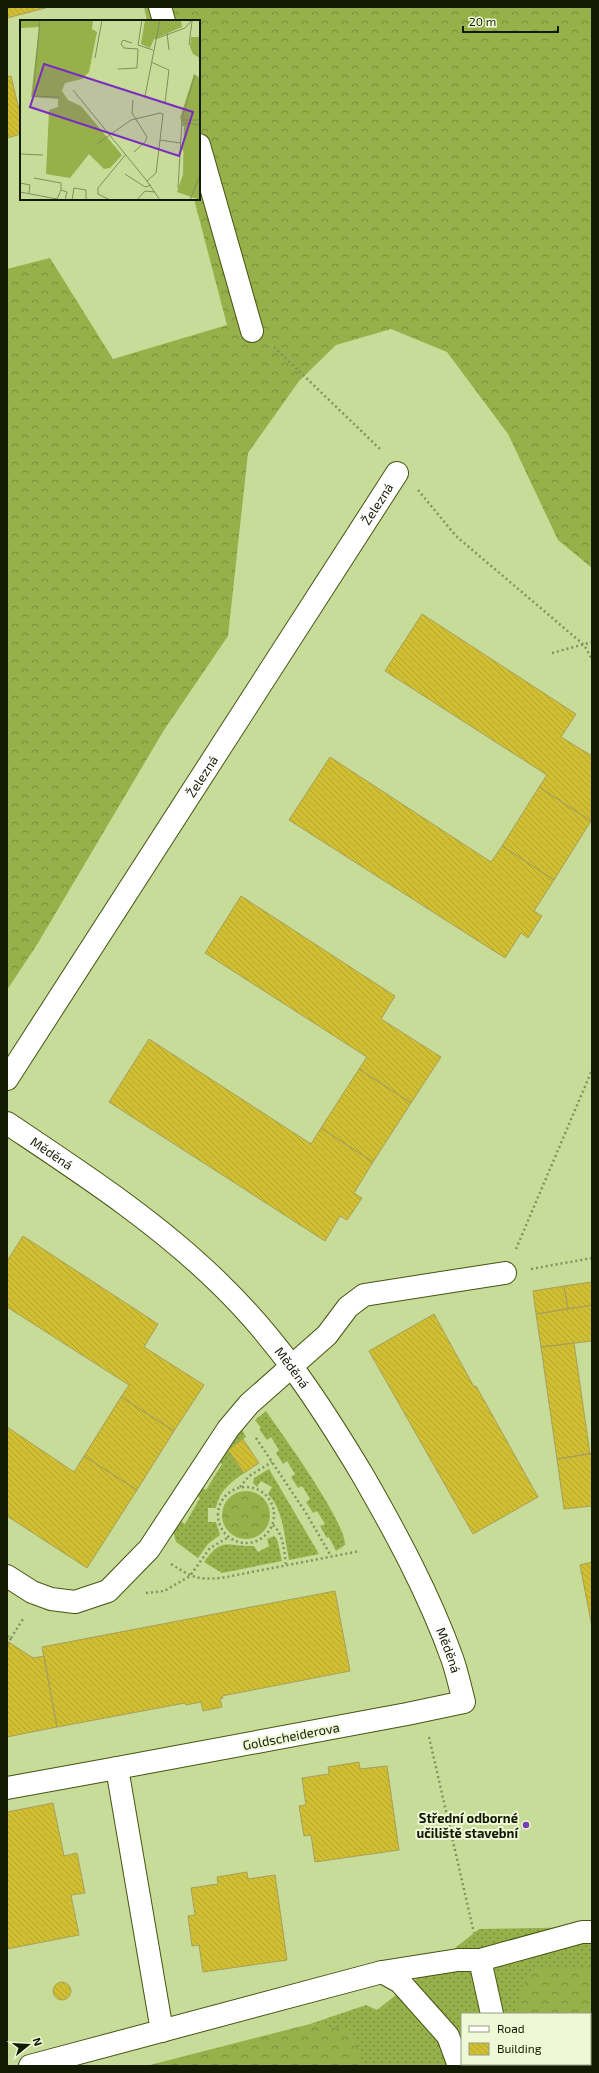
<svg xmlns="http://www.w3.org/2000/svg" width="599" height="2073" font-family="'Exo 2',sans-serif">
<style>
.grass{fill:url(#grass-dots);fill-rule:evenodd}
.forest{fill:url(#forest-crowns)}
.building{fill:url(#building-back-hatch);stroke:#a89f5b}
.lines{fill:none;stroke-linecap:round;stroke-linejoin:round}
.minor-casing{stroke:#465514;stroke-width:24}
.path{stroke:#82915f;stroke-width:2.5;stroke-dasharray:2 3;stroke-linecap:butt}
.minor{stroke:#fff;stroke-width:22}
.poi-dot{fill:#763fb5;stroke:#eef8d7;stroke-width:1.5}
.labels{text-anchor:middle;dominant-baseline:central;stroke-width:4;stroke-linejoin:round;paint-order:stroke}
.street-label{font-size:13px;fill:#131a02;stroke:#eef8d7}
.poi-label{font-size:13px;font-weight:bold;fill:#131a02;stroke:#eef8d7;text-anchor:end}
.inset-road{fill:none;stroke:#808e5d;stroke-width:1}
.view{fill:#7b2cbf;fill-opacity:0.15;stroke:#7b2cbf;stroke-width:2}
.inset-edge{fill:none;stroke:#131a02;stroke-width:2}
</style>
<defs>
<pattern id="grass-dots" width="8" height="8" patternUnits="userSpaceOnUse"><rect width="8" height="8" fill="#96b04a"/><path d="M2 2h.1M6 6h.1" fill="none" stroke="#798e3b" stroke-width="1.8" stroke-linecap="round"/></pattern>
<pattern id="forest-crowns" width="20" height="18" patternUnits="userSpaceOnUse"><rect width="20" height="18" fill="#96b04a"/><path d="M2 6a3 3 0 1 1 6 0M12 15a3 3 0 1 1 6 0" fill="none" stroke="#798e3b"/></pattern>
<pattern id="building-back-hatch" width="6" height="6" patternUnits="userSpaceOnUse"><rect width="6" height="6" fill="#d1bf33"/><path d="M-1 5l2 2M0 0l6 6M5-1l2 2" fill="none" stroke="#b3a42c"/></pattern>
</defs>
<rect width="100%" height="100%" fill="#c8dc99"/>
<path class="grass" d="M266,1411C282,1434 346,1522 345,1545L336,1551L329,1537L327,1538L320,1526L325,1524L317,1511L313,1513L306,1502L310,1499L302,1486L298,1488L291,1477L295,1474L287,1461L283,1464L276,1453L279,1450L271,1437L267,1440L259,1429L261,1428L255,1420Z
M242,1430L246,1437L228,1450L244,1473C229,1484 220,1490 216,1508H208V1522H216L220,1535L208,1544L198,1558L176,1542L173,1530L180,1521L185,1524L200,1498L196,1495L200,1486L206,1490L222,1464L218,1462L228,1442Z
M269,1469L319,1554L289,1560C284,1537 284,1511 268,1494L272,1487L261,1481L257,1487L253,1483L254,1478Z
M274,1536L277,1539L282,1561L222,1573L204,1562C223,1536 226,1547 254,1546L258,1552L269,1546L267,1539Z
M592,1927V2066H192L324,2026L310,2024L366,2005L377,2010L479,1929ZM462,2014H590V2064H462Z"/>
<path class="forest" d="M144,7H592V568L558,540L508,434L447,352L391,329L336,345L299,381L248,453L228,636L164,730L38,943L7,990V269L50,258L113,359L227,325L194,199H199V21H147Z
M222 1515a24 24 0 1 1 48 0a24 24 0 1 1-48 0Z
M592,1967V2066H542L541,2064H590V2014H519L516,2006L532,1968Z
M310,2024L351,2030L360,2052L361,2066H146Z"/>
<path class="building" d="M7,7H49L7,18Z
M11,76L21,118V134L7,138V77Z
M422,614L576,714L561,737L592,756L591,821L539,787L547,775L385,671Z
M330,757L491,862L502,846L554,880L534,911L542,916L528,938L521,933L505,958L289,820Z
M539,787L591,821L554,880L502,846Z
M241,896L395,996L381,1019L441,1057L411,1103L359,1069L367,1057L205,953Z
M149,1039L311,1144L321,1128L373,1162L354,1193L362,1198L347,1220L340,1216L325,1241L109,1102Z
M359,1069L411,1103L373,1162L321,1128Z
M23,1236L158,1324L144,1347L204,1385L174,1431L121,1397L129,1385L7,1307V1261Z
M592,1282V1305L568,1309L564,1286Z
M564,1286L568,1309L536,1314L533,1291Z
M592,1305V1341L541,1347L536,1314Z
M434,1314L474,1387L476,1386L538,1497L473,1534L369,1351Z
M574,1343L590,1454L557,1459L541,1347Z
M121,1397L174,1431L137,1490L84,1456Z
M7,1427L74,1472L84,1456L137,1490L87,1568L7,1516Z
M243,1439L259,1463L244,1473L228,1450Z
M592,1453V1506L564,1509L557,1459Z
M592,1562V1627L580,1565Z
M335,1591L350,1671L222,1696L223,1698L220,1699L222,1707L203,1711L201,1702L186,1705L185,1703L57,1727L42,1647Z
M7,1641L33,1658L44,1656L57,1727L7,1737Z
M359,1762L360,1769L387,1766L399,1850L315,1862L311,1835L304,1836L299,1806L306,1805L302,1778L329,1774L328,1767Z
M53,1803L64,1856L77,1853L85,1893L71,1895L79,1935L7,1949V1812Z
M247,1872L248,1879L275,1875L287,1960L203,1972L199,1945L192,1946L188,1916L195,1915L191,1888L218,1884L217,1877Z
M53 1991a9 9 0 1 1 18 0a9 9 0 1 1-18 0Z"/>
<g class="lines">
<defs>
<g id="minor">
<path d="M160,7L164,21"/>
<path d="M199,145L252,331"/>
<path id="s1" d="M7,1079L397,473"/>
<path id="s2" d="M7,1123C80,1172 156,1221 219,1283C278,1340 320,1404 362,1474C396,1533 429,1594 452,1658C457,1672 460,1687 464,1702L407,1714L117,1768L162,2031"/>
<path d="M7,1576L32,1592L51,1599L75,1602L108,1591L149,1549L228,1429L249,1404L327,1335L348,1307L364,1295L505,1273"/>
<path d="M7,1788L117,1768"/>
<path d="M480,1960L582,1932H592"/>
<path d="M382,1972L400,1982L448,2036L459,2066"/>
<path d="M503,2064V2066"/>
<path d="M30,2066L382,1972L458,1960H480L492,2014"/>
</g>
</defs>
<use href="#minor" class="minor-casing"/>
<path class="path" d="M274,347L381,450
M418,490L456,536L584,645L592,659
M552,653L592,642
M516,1249L592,1070
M531,1269L592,1258
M256,1438L306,1513L331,1556
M218 1515a28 28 0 1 1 56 0a28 28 0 1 1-56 0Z
M240,1487L249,1476L272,1462
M273,1525C284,1535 284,1551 286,1565
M171,1564C192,1577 196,1580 221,1578L360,1551
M146,1593L164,1591L190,1576L210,1548L229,1537
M7,1636L11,1638L7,1645
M11,1638L23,1619
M429,1737L474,1933"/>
<use href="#minor" class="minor"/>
</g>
<circle class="poi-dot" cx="526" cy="1825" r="4"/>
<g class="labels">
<g class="street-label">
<text stroke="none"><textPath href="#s1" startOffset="684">Železná</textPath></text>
<text stroke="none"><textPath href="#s1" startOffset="360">Železná</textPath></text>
<text stroke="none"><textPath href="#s2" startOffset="54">Měděná</textPath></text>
<text stroke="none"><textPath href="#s2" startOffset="378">Měděná</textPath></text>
<text stroke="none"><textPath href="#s2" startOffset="702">Měděná</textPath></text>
<text transform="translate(291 1736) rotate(-11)">Goldscheiderova</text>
</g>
<g class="poi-label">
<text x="518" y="1818">Střední odborné<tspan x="518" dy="15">učiliště stavební</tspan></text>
</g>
</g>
<g transform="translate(20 20)">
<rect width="180" height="180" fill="#c8dc99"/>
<path d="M125,0H161L162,7L134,19L130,28L121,24ZM180,10V38L173,34L170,27L171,17H179ZM174,54L180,58V180L157,172L163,154L164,107L160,98Z" fill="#96b04a"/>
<path d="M0,0H73L72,9L77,12L69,52L62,59L45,63L42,71L48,80L61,86L102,135L90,148L84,149L69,134L50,158L26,154L29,90L38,87V79L11,77L19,7L0,8ZM180,61V97H167L164,95L168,83L175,65ZM165,109L180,116V128L171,130L168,134H165L162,129Z" fill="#96b04a"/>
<path class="inset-road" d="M20,0L13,76L39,77M122,0L118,25L133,30M147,13L149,30M135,19L165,8L171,1M112,23L103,20L101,24L104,28L118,29M169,25L172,1M75,38L82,0M131,42L149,50L145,83M98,49L117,48L118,29M53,70L127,161L140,180M125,76L140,0M113,80L112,93L127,117L125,122L114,132M162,98L175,55M161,106L167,103L180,105M77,124L111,100L140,93L143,94L140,120L160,123M0,134L23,135M105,154L125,167L131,165M14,158L41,163V170L47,172L45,180M127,161L136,153L140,120M0,163L10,165L9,173M158,168L162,100H180M0,172L37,179L41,170M52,180L54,168L66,170V180M90,180L78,174V168L106,134M117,180L125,171L135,172M143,180H162M170,180L180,155"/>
<path class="view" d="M24,44L173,92L159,136L10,87Z"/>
<rect width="180" height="180" class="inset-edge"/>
</g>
<rect width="599" height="2073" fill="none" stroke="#131a02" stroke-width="16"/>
<rect x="461" y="2013" width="130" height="52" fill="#eef8d7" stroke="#969f82"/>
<rect x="469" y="2026" width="20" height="6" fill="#ffffff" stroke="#969f82"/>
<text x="497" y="2033" font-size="12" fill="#131a02">Road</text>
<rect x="469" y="2043" width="20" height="12" fill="url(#building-back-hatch)" stroke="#969f82"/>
<text x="497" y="2053" font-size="12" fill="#131a02">Building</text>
<g transform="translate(28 2045) rotate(72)" stroke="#eef8d7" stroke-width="3" paint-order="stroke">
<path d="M0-3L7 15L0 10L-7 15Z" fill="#131a02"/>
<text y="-6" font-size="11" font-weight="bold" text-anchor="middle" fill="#131a02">N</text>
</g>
<path d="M463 26v6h95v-6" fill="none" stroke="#131a02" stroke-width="2"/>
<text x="469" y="26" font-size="12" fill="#131a02" stroke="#eef8d7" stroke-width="3" paint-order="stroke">20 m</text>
</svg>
